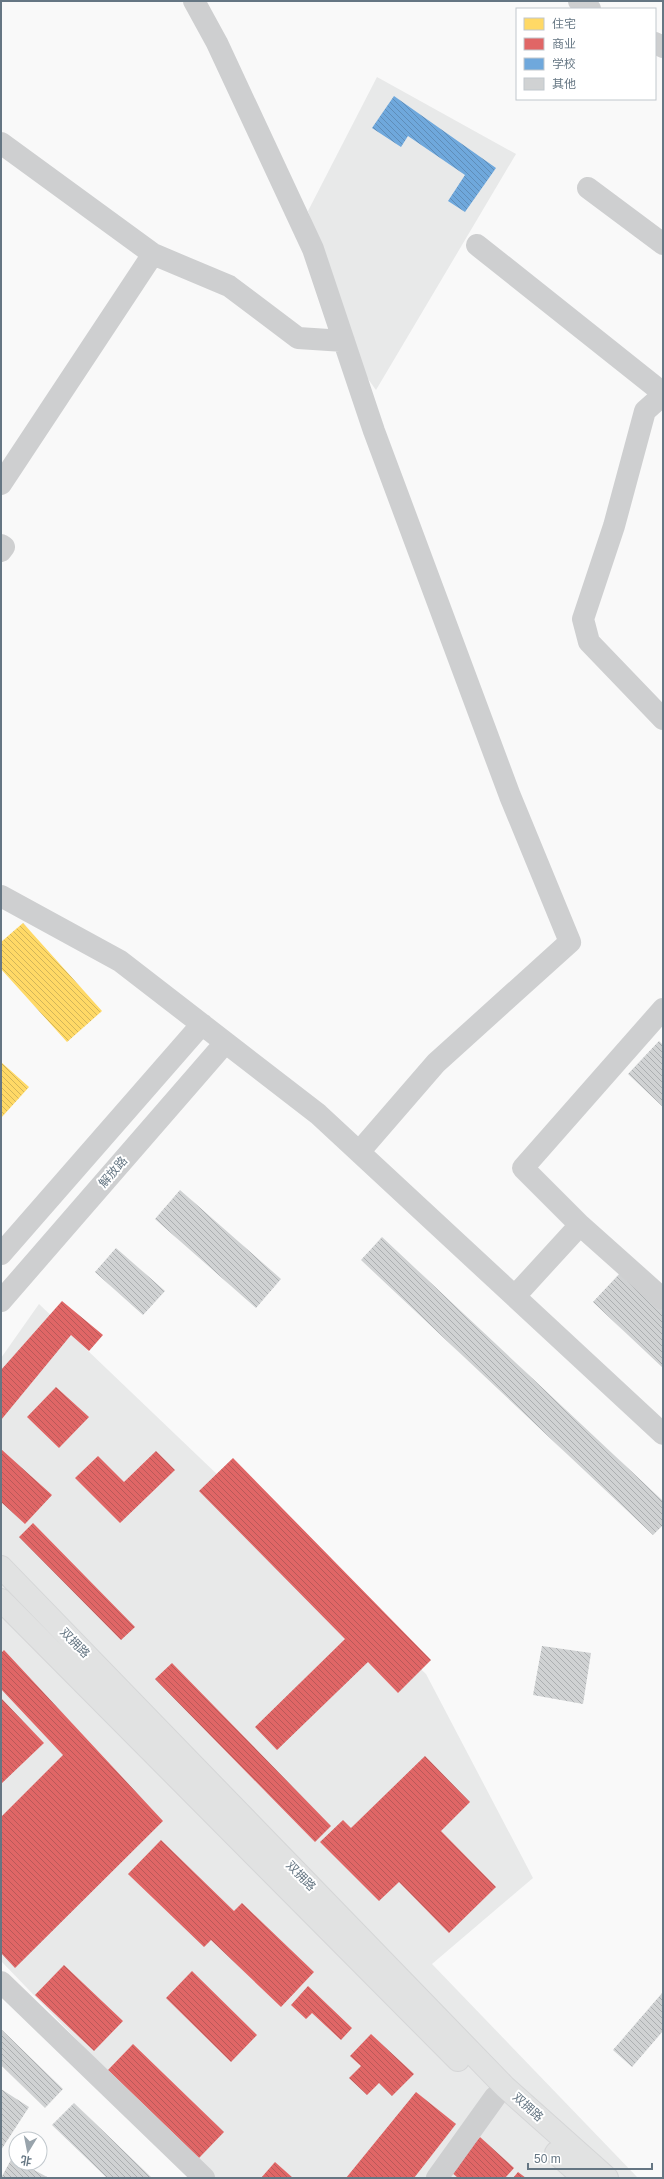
<svg xmlns="http://www.w3.org/2000/svg" width="664" height="2179" font-family="Helvetica,'Noto Sans SC',sans-serif">
<style>
.built{fill:#e8e9e9}
.homes{fill:url(#homes-back-hatch)}
.shops{fill:url(#shops-back-hatch)}
.schools{fill:url(#schools-back-hatch)}
.building{fill:url(#building-back-hatch)}
.lines{fill:none;stroke-linecap:round;stroke-linejoin:round}
.major-casing{stroke:#d5d6d7;stroke-width:24}
.minor{stroke:#cecfd0;stroke-width:22}
.major{stroke:#e1e2e2;stroke-width:22}
.labels{text-anchor:middle;dominant-baseline:central;stroke-width:4;stroke-linejoin:round;paint-order:stroke}
.street-label{font-size:12px;fill:#657683;stroke:#fff}
</style>
<defs>
<pattern id="homes-back-hatch" width="6" height="6" patternUnits="userSpaceOnUse"><rect width="6" height="6" fill="#ffd966"/><path d="M-1 5l2 2M0 0l6 6M5-1l2 2" fill="none" stroke="#d2b559"/></pattern>
<pattern id="shops-back-hatch" width="6" height="6" patternUnits="userSpaceOnUse"><rect width="6" height="6" fill="#e06666"/><path d="M-1 5l2 2M0 0l6 6M5-1l2 2" fill="none" stroke="#b95959"/></pattern>
<pattern id="schools-back-hatch" width="6" height="6" patternUnits="userSpaceOnUse"><rect width="6" height="6" fill="#6fa8dc"/><path d="M-1 5l2 2M0 0l6 6M5-1l2 2" fill="none" stroke="#5f8db8"/></pattern>
<pattern id="building-back-hatch" width="6" height="6" patternUnits="userSpaceOnUse"><rect width="6" height="6" fill="#d0d2d3"/><path d="M-1 5l2 2M0 0l6 6M5-1l2 2" fill="none" stroke="#acafb1"/></pattern>
</defs>
<rect width="100%" height="100%" fill="#f9f9f9"/>
<path class="built" d="M377,77L516,154L376,390L358,365L308,211Z
M39,1304L426,1674L533,1878L432,1964L638,2178H210L1,1961V1358Z"/>
<path class="homes" d="M23,923L102,1011L67,1042L1,969V942Z
M1,1062L29,1087L1,1118Z"/>
<path class="shops" d="M62,1301L103,1335L89,1351L71,1335L1,1420V1370Z
M56,1387L89,1417L59,1448L27,1417Z
M1,1449L52,1495L25,1524L1,1502Z
M156,1451L175,1470L120,1523L75,1478L98,1456L124,1482Z
M233,1458L431,1660L398,1693L368,1662L277,1750L255,1727L345,1639L199,1491Z
M33,1523L135,1627L121,1640L19,1537Z
M4,1650L163,1821L15,1968L1,1953V1817L63,1755L1,1689V1653Z
M172,1663L331,1826L315,1842L155,1679Z
M1,1698L44,1743L1,1784Z
M425,1756L470,1802L441,1831L496,1887L449,1933L399,1882L379,1901L320,1842L343,1820L351,1828Z
M161,1840L234,1911L242,1903L314,1972L281,2007L211,1940L204,1947L128,1874Z
M64,1965L123,2021L94,2051L35,1995Z
M192,1971L257,2035L231,2062L166,1998Z
M308,1986L352,2028L341,2040L312,2013L306,2019L291,2005Z
M371,2034L414,2074L392,2096L379,2083L367,2095L349,2078L361,2066L350,2056Z
M133,2044L224,2132L199,2158L108,2070Z
M416,2092L456,2124L414,2178H346Z
M480,2137L514,2168L505,2178H458L450,2171Z
M275,2162L293,2178H261Z
M518,2172L526,2178H513Z"/>
<path class="schools" d="M394,96L496,168L465,212L448,201L465,175L408,136L401,147L372,128Z"/>
<path class="building" d="M659,1041L663,1045V1107L628,1074Z
M180,1190L281,1279L256,1308L155,1219Z
M382,1237L663,1501V1525L653,1535L361,1260Z
M116,1248L165,1291L143,1315L95,1272Z
M621,1272L663,1311V1368L593,1302Z
M542,1646L591,1653L583,1704L533,1695Z
M663,1992V2031L632,2067L613,2050Z
M1,2029L63,2089L45,2108L1,2065Z
M1,2089L29,2107L1,2150Z
M74,2103L152,2178H107L52,2125Z
M12,2158L16,2160V2163H21L49,2178H1Z"/>
<g class="lines">
<defs>
<path id="major" d="M1,1567L505,2087L607,2178
M1,1600L458,2060
M556,2153L584,2178"/>
</defs>
<use href="#major" class="major-casing"/>
<path class="minor" d="M194,1L217,43L313,249L374,431L510,796L570,942L436,1063L359,1152
M579,1L590,9
M655,43L663,47
M1,143L153,254L229,286L298,338L344,341
M588,188L663,244
M477,245L663,393
M663,395L645,411L614,526L583,619L589,642L663,719
M1,484L153,254
M1,545L4,547L1,551
M1,896L120,961L318,1114L663,1434
M580,1225L663,1299
M1,1254L202,1024
M515,1296L580,1225L523,1168L663,1009
M1,1301L225,1043
M1,1982L204,2178
M437,2178L495,2097"/>
<use href="#major" class="major"/>
</g>
<g class="labels">
<g class="street-label">
<text transform="translate(113 1172) rotate(-49)">解放路</text>
<text transform="translate(75 1643) rotate(46)">双拥路</text>
<text transform="translate(301 1876) rotate(46)">双拥路</text>
<text transform="translate(528 2107) rotate(42)">双拥路</text>
</g>
</g>
<rect width="664" height="2179" fill="none" stroke="#657683" stroke-width="4"/>
<rect x="516" y="8" width="140" height="92" fill="#ffffff" stroke="#c1c8cd"/>
<rect x="524" y="18" width="20" height="12" fill="#ffd966" stroke="#c1c8cd"/>
<text x="552" y="28" font-size="12" fill="#657683">住宅</text>
<rect x="524" y="38" width="20" height="12" fill="#e06666" stroke="#c1c8cd"/>
<text x="552" y="48" font-size="12" fill="#657683">商业</text>
<rect x="524" y="58" width="20" height="12" fill="#6fa8dc" stroke="#c1c8cd"/>
<text x="552" y="68" font-size="12" fill="#657683">学校</text>
<rect x="524" y="78" width="20" height="12" fill="#d0d2d3" stroke="#c1c8cd"/>
<text x="552" y="88" font-size="12" fill="#657683">其他</text>
<g transform="translate(28 2151) rotate(190)"><circle r="19" fill="#ffffff" stroke="#c1c8cd"/>
<path d="M0-3L7 15L0 10L-7 15Z" fill="#99a4ac"/>
<text y="-6" font-size="11" font-weight="bold" text-anchor="middle" fill="#657683">北</text>
</g>
<path d="M528 2163v6h124v-6" fill="none" stroke="#657683" stroke-width="2"/>
<text x="534" y="2163" font-size="12" fill="#657683" stroke="#ffffff" stroke-width="3" paint-order="stroke">50 m</text>
</svg>
